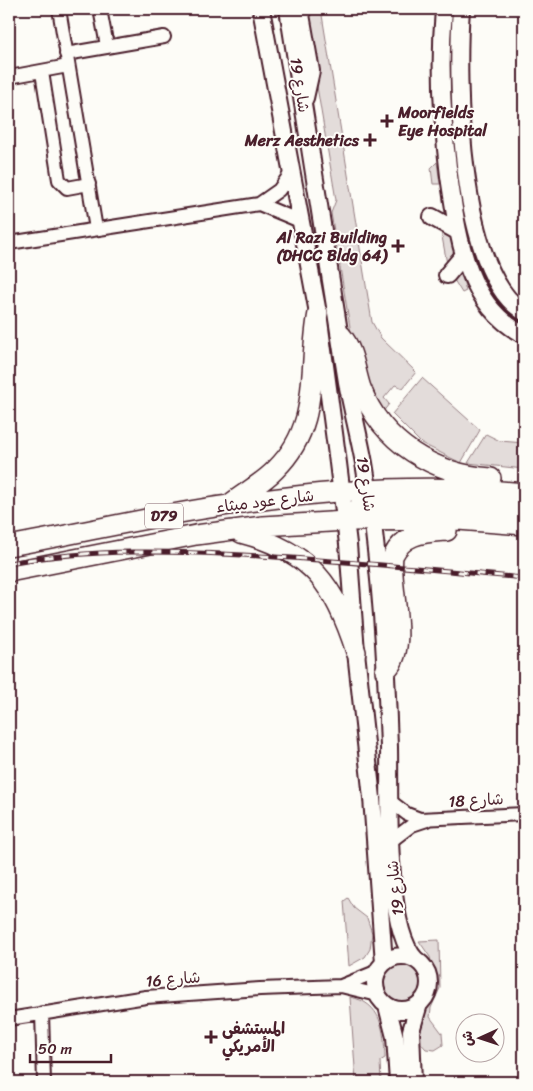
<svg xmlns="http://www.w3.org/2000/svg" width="533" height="1091" font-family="Sriracha,'Playpen Sans Arabic',sans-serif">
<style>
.green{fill:#e3dcda;stroke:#967e82}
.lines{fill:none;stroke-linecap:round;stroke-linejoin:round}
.street-casing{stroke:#4a1f2b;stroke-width:16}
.secondary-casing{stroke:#4a1f2b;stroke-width:20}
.primary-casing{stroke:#4a1f2b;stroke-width:22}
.street{stroke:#fdfcf7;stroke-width:12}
.secondary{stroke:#fdfcf7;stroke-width:16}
.primary{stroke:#fdfcf7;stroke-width:19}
.rail-casing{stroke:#4a1f2b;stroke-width:5}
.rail{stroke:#fdfcf7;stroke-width:3;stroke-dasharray:9;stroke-linecap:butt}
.poi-dot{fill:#4a1f2b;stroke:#fdfcf7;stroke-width:2}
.labels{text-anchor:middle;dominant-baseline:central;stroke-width:4;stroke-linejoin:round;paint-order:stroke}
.shield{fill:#fdfcf7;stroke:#806168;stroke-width:1}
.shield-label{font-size:15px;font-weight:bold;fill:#4a1f2b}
.street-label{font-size:16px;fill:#4a1f2b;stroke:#fdfcf7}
.poi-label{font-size:16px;font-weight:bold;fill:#4a1f2b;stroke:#fdfcf7;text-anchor:start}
</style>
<rect width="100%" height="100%" fill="#fdfcf7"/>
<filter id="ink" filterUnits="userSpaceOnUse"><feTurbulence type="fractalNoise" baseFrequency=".02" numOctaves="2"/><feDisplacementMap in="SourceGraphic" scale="10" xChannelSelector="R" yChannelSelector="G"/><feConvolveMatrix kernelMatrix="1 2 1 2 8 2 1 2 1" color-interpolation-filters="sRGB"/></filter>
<g filter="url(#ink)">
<path class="green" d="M304,9H321L372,322L381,338L416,372L403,388L395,385L384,398L389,404L382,413L354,351L331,213L336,200Z
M437,162L440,184H433L431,168Z
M459,172L471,235L465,236L457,173Z
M441,231L452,239L454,251L447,264Z
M472,241L481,274L501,303L498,307L488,297L466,242Z
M459,265L466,291L462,293L451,275Z
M504,305L524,319V325L500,309Z
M422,378L480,430L461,463L421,443L392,414Z
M486,434L500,441L524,443V469L468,463Z
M348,898L354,908L367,918L372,933L370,949L365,957L349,966L344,901Z
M439,940L440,988L431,1008L430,1017L442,1033L443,1045L435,1050L426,1049L417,1039L426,1002L436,983L430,957L419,941Z
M381 983a20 20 0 1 1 40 0a20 20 0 1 1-40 0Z
M350,997C382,1003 384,1030 385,1058L380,1061L381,1082H356Z"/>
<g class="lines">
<defs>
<path id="street" d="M59,9L96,229
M100,9L107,46
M66,54L164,37
M42,72L59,180L67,188L89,184
M9,77L68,66
M259,204L300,221
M9,243L259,204L279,190L291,173
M390,801L407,814L420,819L524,814
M391,841L412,825L427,820
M341,986L378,995
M42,1013L44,1082
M9,1019L146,997L260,989L341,986L378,971"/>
<path id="secondary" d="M261,9L318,313L338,463L348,544L356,652L372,798L384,963
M288,9C308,133 327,258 347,382C352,409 359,436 364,463C380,556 386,653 389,747C390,795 384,928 416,960
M300,9L311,71L305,98
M444,9C439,65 442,120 449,176C458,235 465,305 524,335
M461,9C456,79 458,273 524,312
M432,217L457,231
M447,275L463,256
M375 983a27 27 0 1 1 54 0a27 27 0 1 1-54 0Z
M387,1006L395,1037L398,1082
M413,1082L411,1031L419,1004"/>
<path id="primary" d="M341,335C354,350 355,370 361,388C382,443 434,474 491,478
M230,504C245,492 263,483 276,469C322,424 307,370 318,313
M346,521L358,508L390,504L463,503L524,507
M241,533C311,551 335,585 356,652
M9,546C82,533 155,515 229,505C325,490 427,483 524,493
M9,572L196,535L263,526L346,521L458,520L524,525
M385,671C411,651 389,587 393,556C404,533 424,533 447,531"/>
</defs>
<use href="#street" class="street-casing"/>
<use href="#secondary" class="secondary-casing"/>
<use href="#primary" class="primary-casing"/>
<use href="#street" class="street"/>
<use href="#secondary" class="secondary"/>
<use href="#primary" class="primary"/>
<defs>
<path id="rail" d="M9,563C92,548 176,551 259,556C348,561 436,570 524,578"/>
</defs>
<use href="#rail" class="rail-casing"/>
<use href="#rail" class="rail"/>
</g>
</g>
<g class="poi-dot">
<path d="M384.5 113.5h5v5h5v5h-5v5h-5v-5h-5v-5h5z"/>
<path d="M367.5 132.5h5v5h5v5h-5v5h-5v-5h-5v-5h5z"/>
<path d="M395.5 238.5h5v5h5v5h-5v5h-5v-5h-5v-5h5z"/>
<path d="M208.5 1029.5h5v5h5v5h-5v5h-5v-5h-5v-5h5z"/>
</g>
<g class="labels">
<rect class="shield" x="145" y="503.5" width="38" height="25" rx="4"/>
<g class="shield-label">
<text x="164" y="516">D79</text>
</g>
<g class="street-label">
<text transform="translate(300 85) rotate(81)">شارع 19</text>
<text transform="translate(366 484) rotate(82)">شارع 19</text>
<text transform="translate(265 501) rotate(-7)">شارع عود ميثاء</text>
<text transform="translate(476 800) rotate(-3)">شارع 18</text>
<text transform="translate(395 888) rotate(-96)">شارع 19</text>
<text transform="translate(173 979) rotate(-5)">شارع 16</text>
</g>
<g class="poi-label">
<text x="398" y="112">Moorfields<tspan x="398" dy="18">Eye Hospital</tspan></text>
<text x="359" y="140" text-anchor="end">Merz Aesthetics</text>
<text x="387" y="237" text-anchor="end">Al Razi Building<tspan x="387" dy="18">(DHCC Bldg 64)</tspan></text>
<text x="222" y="1028">المستشفى<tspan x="222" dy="18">الأمريكي</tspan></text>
</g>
</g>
<rect width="533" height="1091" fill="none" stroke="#fdfcf7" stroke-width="30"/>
<rect x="15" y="15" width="503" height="1061" fill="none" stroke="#4a1f2b" stroke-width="2" filter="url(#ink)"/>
<g transform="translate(480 1038) rotate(267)"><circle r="24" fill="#fdfcf7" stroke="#b5a4a5"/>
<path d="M0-4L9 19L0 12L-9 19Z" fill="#4a1f2b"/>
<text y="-8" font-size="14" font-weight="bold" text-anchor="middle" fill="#4a1f2b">ش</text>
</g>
<path d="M30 1054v8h81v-8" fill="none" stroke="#4a1f2b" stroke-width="2.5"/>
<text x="38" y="1054" font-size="15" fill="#4a1f2b" stroke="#fdfcf7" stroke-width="4" paint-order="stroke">50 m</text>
</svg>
